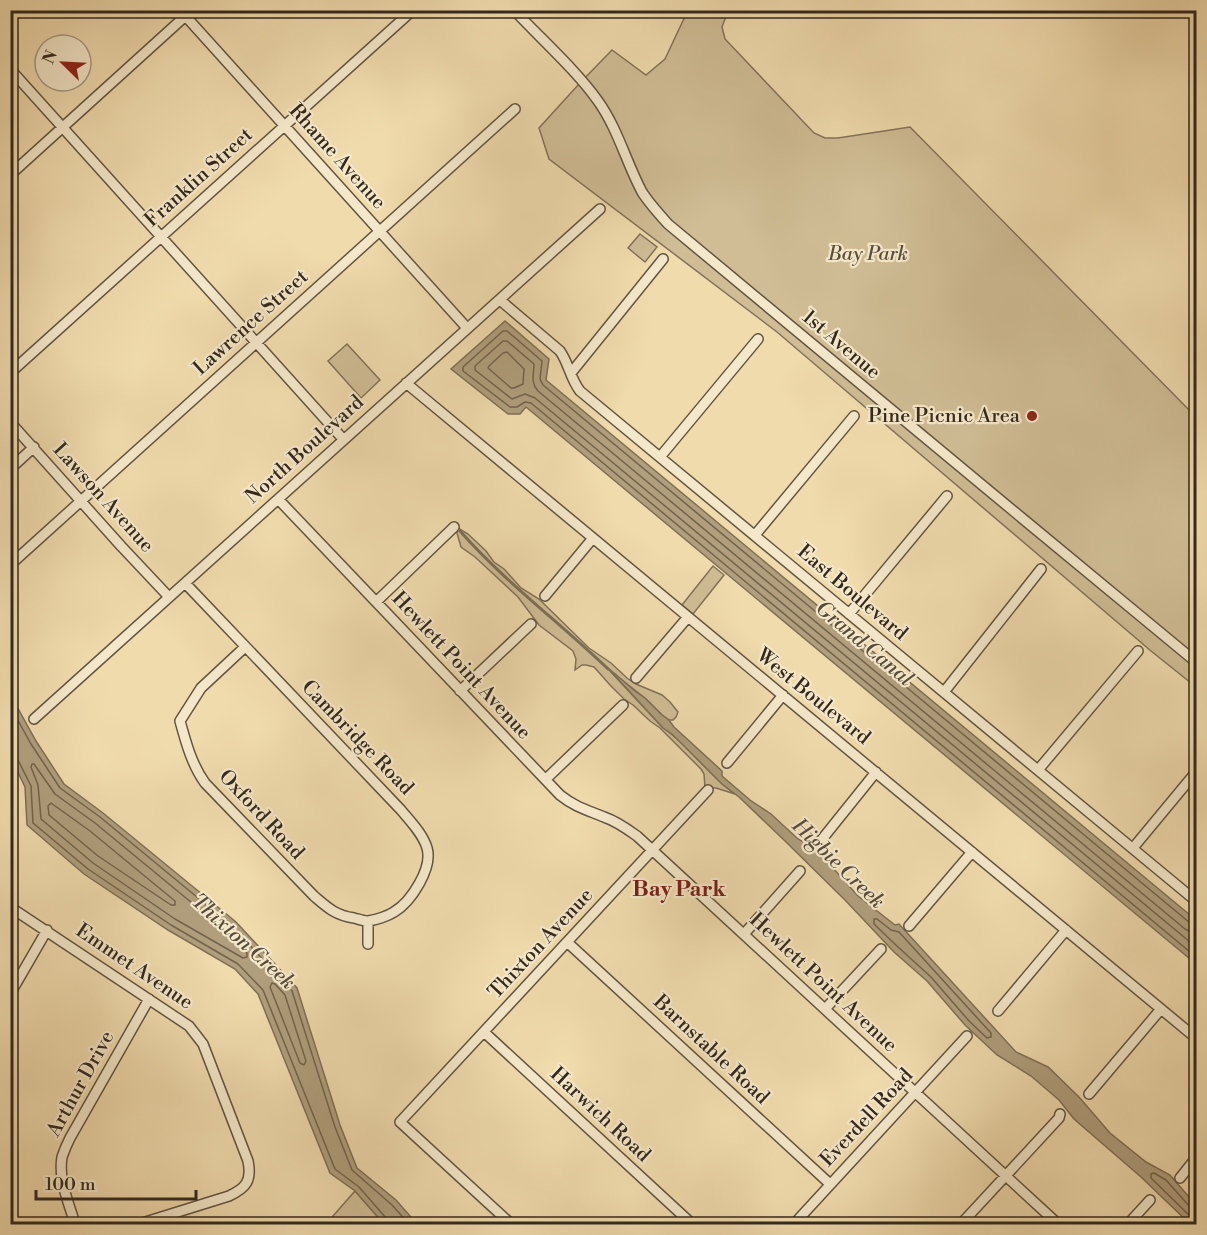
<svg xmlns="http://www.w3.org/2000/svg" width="1207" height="1235" font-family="'Libre Bodoni',serif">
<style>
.green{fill:#d0bd95;stroke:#827259;stroke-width:1.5}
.water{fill:#b09e7c;stroke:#7e6f56;stroke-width:1.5}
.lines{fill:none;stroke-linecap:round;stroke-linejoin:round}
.shore{stroke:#72634c;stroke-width:1.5}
.stream{stroke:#7e6f56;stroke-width:3}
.street-casing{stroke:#625541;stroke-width:12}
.street{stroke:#f5e8ca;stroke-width:9}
.poi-dot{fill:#8f2418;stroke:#f5e8ca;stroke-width:2}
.labels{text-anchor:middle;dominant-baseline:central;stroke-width:4.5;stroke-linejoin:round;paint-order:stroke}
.street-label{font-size:20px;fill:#33281d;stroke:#f5e8ca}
.park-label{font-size:20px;font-style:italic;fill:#5a4d3b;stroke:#f5e8ca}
.poi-label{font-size:20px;fill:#33281d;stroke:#f5e8ca;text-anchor:end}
.water-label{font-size:21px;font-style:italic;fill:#584b3a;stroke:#f5e8ca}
.quarter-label{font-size:22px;font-weight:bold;fill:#7a1f14;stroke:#f5e8ca}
</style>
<rect width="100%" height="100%" fill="#f0dbad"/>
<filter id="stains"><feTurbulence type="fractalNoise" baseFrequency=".00333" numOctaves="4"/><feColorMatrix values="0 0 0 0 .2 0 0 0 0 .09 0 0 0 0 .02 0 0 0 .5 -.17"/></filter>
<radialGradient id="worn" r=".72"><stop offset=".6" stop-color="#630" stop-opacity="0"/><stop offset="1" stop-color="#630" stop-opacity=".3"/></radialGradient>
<path class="green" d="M688,10L728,11L722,27L725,39L814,133L825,138H838L910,127L1196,417V687L1151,651L777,332L549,159L539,128L579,84L612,50L646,75L665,59Z
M640,234L657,247L645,262L628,248Z
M347,344L380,380L361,398L328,361Z
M458,528L468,534L486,551L494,562L504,569L521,588L539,599L589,648L611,663L627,678L636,684L662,695L670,702L678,712L676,717L673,720H669L662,715L645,698L609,670L663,728C690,746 708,775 735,794L716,788H705L704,774L701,769L660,728L650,721L633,705L624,699L610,685L594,667L586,665H582L575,670L576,659L573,651L539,625L518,597L475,557L461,547L457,533Z
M713,566L724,575L693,614L682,605Z
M355,1191L384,1224H326Z"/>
<path class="water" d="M505,321L549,359L546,380L1196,920V964L526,407L520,414H508L451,369Z
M607,667L635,691L645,698L662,715L669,720L674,727L722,771V776L750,800L771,814L798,839L815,848L858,896L895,925L899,924L1016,1052L1048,1067L1079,1097L1110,1133L1146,1162L1170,1175L1196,1205V1224H1190L1141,1177L1074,1119L1059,1100L1031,1076L997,1055L965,1025L927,981L894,952L845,900L784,840L739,797L722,784L673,735L663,728Z
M10,694L36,741L64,784L103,813L236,922L297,988L340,1125L357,1168L396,1200L417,1224H384L355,1191L330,1173L258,994L235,969L168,930L84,874L27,825L25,787L11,758Z"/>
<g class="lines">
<path class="shore" d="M507,352L524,369L523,384L514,388H511L488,368L489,366L503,353Z
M10,706L31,744L60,788L100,817L232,926L292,991L335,1127L352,1170L392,1205L409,1224
M10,757H15L18,760L31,786L33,823L88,869L171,925L238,964L263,990L335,1169L359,1187L386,1218L388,1224
M34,764L55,794L95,823L226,931L247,953V957L243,958L175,919L93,863L41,819L38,785L31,767L32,764Z
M51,803L90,831L175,901V905H171L98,856L49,815L48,806Z
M874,919H877L891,930L899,932L991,1033V1037L987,1038L969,1021L931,977L898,947L874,924Z
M1196,924L1190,923L543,385L540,379L542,361L507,331H503L463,367V371L510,407H517L525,402L531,403L1196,957
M1196,932H1191L1185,929L538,391C530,382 534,374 534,364L507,341H503L475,366V370L512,399L525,394L535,398L1196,947
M272,983L275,984L285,995L306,1061L304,1065L300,1063L270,987Z
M1194,1224L1192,1218L1151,1178V1174L1154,1173L1166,1180L1190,1207L1196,1208"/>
<path class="stream" d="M460,531C505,582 559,622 608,669"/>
<defs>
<path id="street" d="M180,10L467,328
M514,10C541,39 576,70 598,101C618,129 626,162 642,192C649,203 659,214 668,224C843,371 1020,516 1196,662
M10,69L343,439
M10,175L192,10
M500,300L560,351C569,364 570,378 580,391L1196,901
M10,373L413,10
M571,373L663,259
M406,383L1196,1038
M10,422L121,546L169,597
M660,457L758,339
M10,469L34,447
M278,499L560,795C575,807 587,810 604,817C616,821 626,828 637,836L1058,1224
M755,535L854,416
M10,565L515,109
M185,583L401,810C410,821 423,834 427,848C433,868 411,902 394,912C388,916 376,920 368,921C363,921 358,919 354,918C335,915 328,908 314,896L205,783C192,765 186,743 180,721L201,688L245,647
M545,596L593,538
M376,602L454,527
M849,614L947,496
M636,678L688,617
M460,691L531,624
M944,692L1041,569
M34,719L600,209
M727,763L783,695
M1038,770L1138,651
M546,779L623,705
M819,843L876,772
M1133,848L1196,772
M10,907L189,1026L203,1044L248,1161C252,1181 246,1188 229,1196L139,1224
M368,921V944
M909,926L972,852
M744,934L800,871
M567,942L830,1184
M10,994L47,930
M825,1009L881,949
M998,1011L1066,930
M484,1032L692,1224
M1089,1094L1161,1009
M1180,1178L1196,1158
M75,1224C69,1203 58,1180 62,1157C64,1151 67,1144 70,1138L149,999
M511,1224L400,1122L708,790
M794,1224L967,1036
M961,1224L1059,1118L1060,1114
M1128,1224L1150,1200"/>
</defs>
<use href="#street" class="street-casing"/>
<use href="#street" class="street"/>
</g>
<circle class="poi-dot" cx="1032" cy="416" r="6"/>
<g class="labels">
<g class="street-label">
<text transform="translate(337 157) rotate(48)">Rhame Avenue</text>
<text transform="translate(199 178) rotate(-42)">Franklin Street</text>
<text transform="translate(251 323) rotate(-42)">Lawrence Street</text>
<text transform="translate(841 345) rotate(40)">1st Avenue</text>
<text transform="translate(305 450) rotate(-42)">North Boulevard</text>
<text transform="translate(103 498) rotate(48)">Lawson Avenue</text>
<text transform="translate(852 593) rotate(40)">East Boulevard</text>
<text transform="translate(461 666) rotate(47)">Hewlett Point Avenue</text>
<text transform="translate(813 697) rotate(39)">West Boulevard</text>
<text transform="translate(357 738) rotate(46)">Cambridge Road</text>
<text transform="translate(261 815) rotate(47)">Oxford Road</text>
<text transform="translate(541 944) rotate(-47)">Thixton Avenue</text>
<text transform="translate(134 967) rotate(34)">Emmet Avenue</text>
<text transform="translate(823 983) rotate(43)">Hewlett Point Avenue</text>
<text transform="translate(711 1050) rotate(43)">Barnstable Road</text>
<text transform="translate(81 1084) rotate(-61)">Arthur Drive</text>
<text transform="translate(600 1115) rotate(43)">Harwich Road</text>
<text transform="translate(867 1118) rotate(-47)">Everdell Road</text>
</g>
<g class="park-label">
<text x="868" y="254">Bay Park</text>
</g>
<g class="poi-label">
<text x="1020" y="416">Pine Picnic Area</text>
</g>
<g class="water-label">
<text transform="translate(864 644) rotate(40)">Grand Canal</text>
<text transform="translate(838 864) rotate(44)">Higbie Creek</text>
<text transform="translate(243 942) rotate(42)">Thixton Creek</text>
</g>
<g class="quarter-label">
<text x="679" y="889">Bay Park</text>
</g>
</g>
<rect width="1207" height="1235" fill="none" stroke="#f0dbad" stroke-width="36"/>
<rect x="12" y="12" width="1183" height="1211" fill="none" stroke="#33281d" stroke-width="3"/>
<rect x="18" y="18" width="1171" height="1199" fill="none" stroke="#33281d" stroke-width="1.5"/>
<g transform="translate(63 63) rotate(294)"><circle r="28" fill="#f5e8ca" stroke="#a79b85" stroke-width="1.5"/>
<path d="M0-4.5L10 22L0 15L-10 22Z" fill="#8f2418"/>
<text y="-9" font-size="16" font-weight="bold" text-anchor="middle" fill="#33281d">N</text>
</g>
<path d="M36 1190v9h160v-9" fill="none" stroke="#33281d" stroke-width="3"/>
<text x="45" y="1190" font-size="18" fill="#33281d" stroke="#f5e8ca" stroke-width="4.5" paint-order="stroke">100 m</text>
<rect width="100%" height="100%" filter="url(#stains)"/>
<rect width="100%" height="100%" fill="url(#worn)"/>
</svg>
